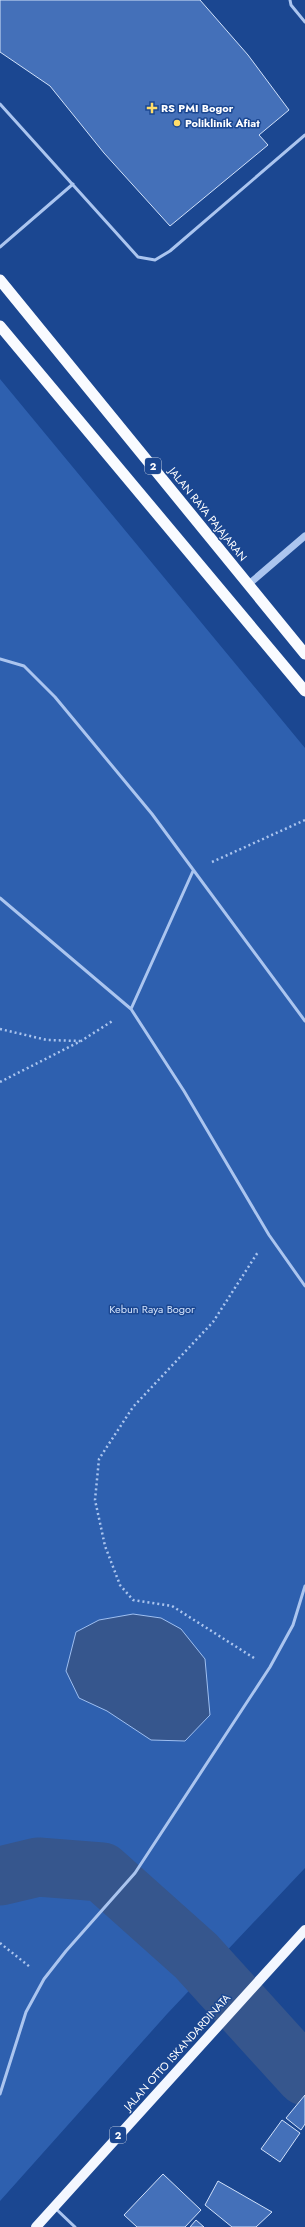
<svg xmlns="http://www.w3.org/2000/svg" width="305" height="2227" font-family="Jost,sans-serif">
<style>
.green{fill:#2e60af}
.water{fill:#36568d;stroke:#9ebff1}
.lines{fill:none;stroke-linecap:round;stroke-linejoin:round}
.river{stroke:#36568d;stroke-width:59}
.building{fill:#4470b9;stroke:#d1e1fa}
.path{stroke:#abc5ef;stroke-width:2.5;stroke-dasharray:2 3;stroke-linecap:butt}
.service{stroke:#abc5ef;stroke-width:3}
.tertiary{stroke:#abc5ef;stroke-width:7}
.primary{stroke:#f3f7ff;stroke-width:10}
.trunk{stroke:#f9fbff;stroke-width:11}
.poi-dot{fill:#ffdd69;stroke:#1b4791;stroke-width:1.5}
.labels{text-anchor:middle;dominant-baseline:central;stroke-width:3;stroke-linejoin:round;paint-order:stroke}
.shield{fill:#1b4791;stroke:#bbc8de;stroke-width:1}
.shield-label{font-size:10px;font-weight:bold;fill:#fff}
.poi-label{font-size:11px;font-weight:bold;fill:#fff;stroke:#1b4791;text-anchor:start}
.street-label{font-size:11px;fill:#fff;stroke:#1b4791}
.park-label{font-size:11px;fill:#d1e1fa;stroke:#1b4791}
</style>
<rect width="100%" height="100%" fill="#1b4791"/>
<path class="green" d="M0,379L305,748V1868L167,2014L0,2201Z"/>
<path class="water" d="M133,1614L161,1618L181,1629L205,1659L210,1715L185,1741L151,1740L107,1711L79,1698L66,1671L76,1632L99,1620Z"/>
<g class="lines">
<path class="river" d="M0,1876L38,1867L102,1872L196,1956L305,2076"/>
</g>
<path class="building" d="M0,0H200L248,55L289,110L259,135L268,145L170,226L104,153L50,86L0,52Z
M305,2095V2124L301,2130L286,2118Z
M282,2120L300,2133L280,2162L261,2149Z
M163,2174L201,2210L185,2227H137L124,2215Z
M218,2181L272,2212L256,2227H232L205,2205Z
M196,2220L204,2227H190Z"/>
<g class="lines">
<path class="path" d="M212,862L305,820
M0,1029L47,1040L80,1041
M0,1082L81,1041L114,1020
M254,1658L172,1606L133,1600L120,1585L105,1546L95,1500L99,1459L133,1407L213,1322L258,1252
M0,1943L30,1967"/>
<path class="service" d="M290,0L291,5L305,22
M0,104L138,257L155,260L170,251L305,135
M0,247L73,184
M0,659L24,666L55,697L152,814L305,1021
M0,898L131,1009L184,1091L269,1235L305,1286
M131,1009L193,871
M0,2094L26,2012L44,1979L66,1951L135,1873L270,1667L293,1625L305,1586
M55,2208L75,2227"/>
<path class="tertiary" d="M249,584L305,536"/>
<path class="primary" d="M36,2227L305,1930"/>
<path class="trunk" d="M0,280L305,654
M0,326L305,691"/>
</g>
<g class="poi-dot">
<path d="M150 102h4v4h4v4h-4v4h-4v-4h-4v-4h4z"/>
<circle cx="177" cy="123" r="4"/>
</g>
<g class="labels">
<g class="shield">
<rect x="145" y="458" width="16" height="16" rx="3"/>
<rect x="110" y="2127" width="16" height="16" rx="3"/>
</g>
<g class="shield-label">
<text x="153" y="466">2</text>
<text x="118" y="2135">2</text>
</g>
<g class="poi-label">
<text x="161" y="108">RS PMI Bogor</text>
<text x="185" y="123">Poliklinik Afiat</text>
</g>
<g class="street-label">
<text transform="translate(208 514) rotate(51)">JALAN RAYA PAJAJARAN</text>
<text transform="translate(177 2052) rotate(-48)">JALAN OTTO ISKANDARDINATA</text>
</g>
<g class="park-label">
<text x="152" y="1309">Kebun Raya Bogor</text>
</g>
</g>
</svg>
